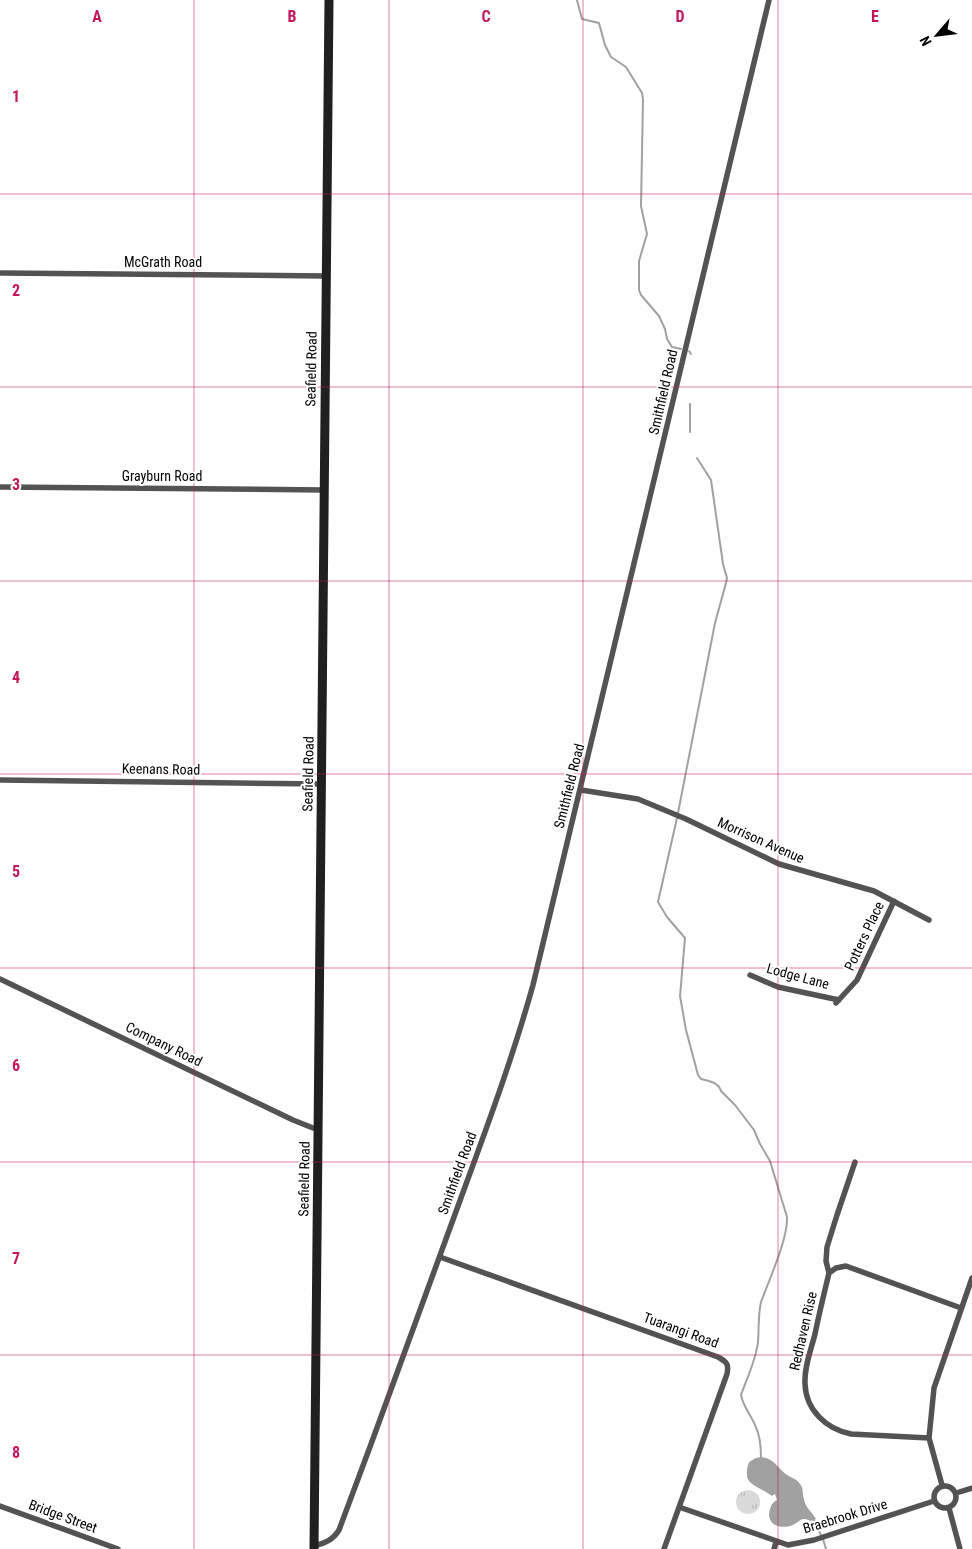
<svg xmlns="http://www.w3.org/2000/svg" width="972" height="1549" font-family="'Roboto Condensed',sans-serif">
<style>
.park{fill:url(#park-tufts)}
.water{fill:#a1a1a1}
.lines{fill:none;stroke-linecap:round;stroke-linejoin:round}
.stream{stroke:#a1a1a1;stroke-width:2}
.street{stroke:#535353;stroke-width:5.5}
.secondary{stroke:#202020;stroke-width:9}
.grid{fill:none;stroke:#c2185b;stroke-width:1;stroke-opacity:0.55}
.labels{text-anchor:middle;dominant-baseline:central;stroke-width:4;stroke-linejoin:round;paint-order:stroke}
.street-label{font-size:14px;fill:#000;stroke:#fff}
.grid-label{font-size:16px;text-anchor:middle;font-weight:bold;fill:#c2185b;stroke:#fff;stroke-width:4;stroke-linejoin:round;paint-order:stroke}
</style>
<defs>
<pattern id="park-tufts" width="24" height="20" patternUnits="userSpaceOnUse" patternTransform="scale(1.25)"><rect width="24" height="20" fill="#dadada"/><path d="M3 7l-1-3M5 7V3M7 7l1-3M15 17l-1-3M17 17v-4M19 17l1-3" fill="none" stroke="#b9b9b9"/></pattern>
</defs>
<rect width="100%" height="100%" fill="#fff"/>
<path class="park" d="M736 1502a12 12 0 1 1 24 0a12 12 0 1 1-24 0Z"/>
<path class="water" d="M761,1457C774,1458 777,1468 787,1475C791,1478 796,1478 800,1484C804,1489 802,1493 804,1499C805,1507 812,1512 816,1519L811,1521C808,1520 807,1519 803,1519C799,1520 797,1523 793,1525C781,1530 765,1525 770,1509C772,1504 772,1503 777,1500L775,1494L772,1496C756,1484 741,1486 749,1462L756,1458Z"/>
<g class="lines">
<path class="stream" d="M577,0L582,19L599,23L605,45L611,57L626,67L642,93L643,99L641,206L647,234L639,261V290L641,295L659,316L665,329L667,339L672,347L681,349
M689,351L691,354
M690,432V404
M678,813L715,623L726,583L727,578L723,564L711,480L697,458
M677,818L658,902L667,917L685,938L680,996L686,1030L698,1075L701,1079C709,1081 718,1082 721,1091L735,1105L754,1130L760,1144L770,1161L787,1217C788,1239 769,1280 761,1302C758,1315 759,1328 758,1342C756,1360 747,1378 741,1395C743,1406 750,1414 755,1425C760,1435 761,1446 761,1457
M814,1520L821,1535
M823,1539L826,1549"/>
<path class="street" d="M0,273L326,276
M0,487L324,490
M0,780L321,784
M581,790L638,799L686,819L779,864L874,891L929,920
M750,975L778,987L839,1000
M0,979L293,1120L313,1128H318
M836,1003L857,980L894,901
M440,1257L718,1357C727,1362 729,1364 727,1374L664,1549
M829,1273L826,1261L827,1247L837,1215L855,1162
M929,1438L851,1434C826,1429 806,1410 805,1384C804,1367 811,1350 815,1334C819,1314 824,1294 829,1273L836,1268L846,1266L961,1308
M942,1485L929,1438L934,1388L972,1278
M934 1497a11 11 0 1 1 22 0a11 11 0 1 1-22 0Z
M956,1493L972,1488
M0,1506L118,1549
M679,1507L788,1545L814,1540L934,1501
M949,1508L960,1549
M314,1546C325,1543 333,1540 339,1530C378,1426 416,1322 454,1217C482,1140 511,1064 533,985L769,0
M774,1549L776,1542"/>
<path class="secondary" d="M314,1549L329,0"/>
</g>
<path class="grid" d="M194,0V1549M389,0V1549M583,0V1549M778,0V1549M0,194H972M0,387H972M0,581H972M0,774H972M0,968H972M0,1162H972M0,1355H972"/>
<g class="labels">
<g class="street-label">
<text x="163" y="262">McGrath Road</text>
<text transform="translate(311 369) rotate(-89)">Seafield Road</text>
<text transform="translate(663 392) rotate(-77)">Smithfield Road</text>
<text x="162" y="476">Grayburn Road</text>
<text transform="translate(161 769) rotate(1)">Keenans Road</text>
<text transform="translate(308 774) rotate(-89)">Seafield Road</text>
<text transform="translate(569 786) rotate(-76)">Smithfield Road</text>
<text transform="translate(761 840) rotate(24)">Morrison Avenue</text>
<text transform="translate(864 936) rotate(-65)">Potters Place</text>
<text transform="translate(798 976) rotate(15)">Lodge Lane</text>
<text transform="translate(164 1044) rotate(26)">Company Road</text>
<text transform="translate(457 1173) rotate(-70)">Smithfield Road</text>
<text transform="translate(304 1179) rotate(-89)">Seafield Road</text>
<text transform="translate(681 1330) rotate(20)">Tuarangi Road</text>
<text transform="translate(803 1331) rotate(-77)">Redhaven Rise</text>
<text transform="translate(63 1516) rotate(20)">Bridge Street</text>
<text transform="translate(845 1516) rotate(-17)">Braebrook Drive</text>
</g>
</g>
<g class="grid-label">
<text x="97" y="22">A</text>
<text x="292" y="22">B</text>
<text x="486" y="22">C</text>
<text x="680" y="22">D</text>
<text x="875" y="22">E</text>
<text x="16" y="102">1</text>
<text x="16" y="296">2</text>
<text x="16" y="490">3</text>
<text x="16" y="683">4</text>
<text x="16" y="877">5</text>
<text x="16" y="1071">6</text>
<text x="16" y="1264">7</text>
<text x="16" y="1458">8</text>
</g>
<g transform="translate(937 35) rotate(242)" stroke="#ffffff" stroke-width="4" paint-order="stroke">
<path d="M0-4L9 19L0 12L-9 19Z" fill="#000000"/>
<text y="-8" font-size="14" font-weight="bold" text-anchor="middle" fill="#000000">N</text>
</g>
</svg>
